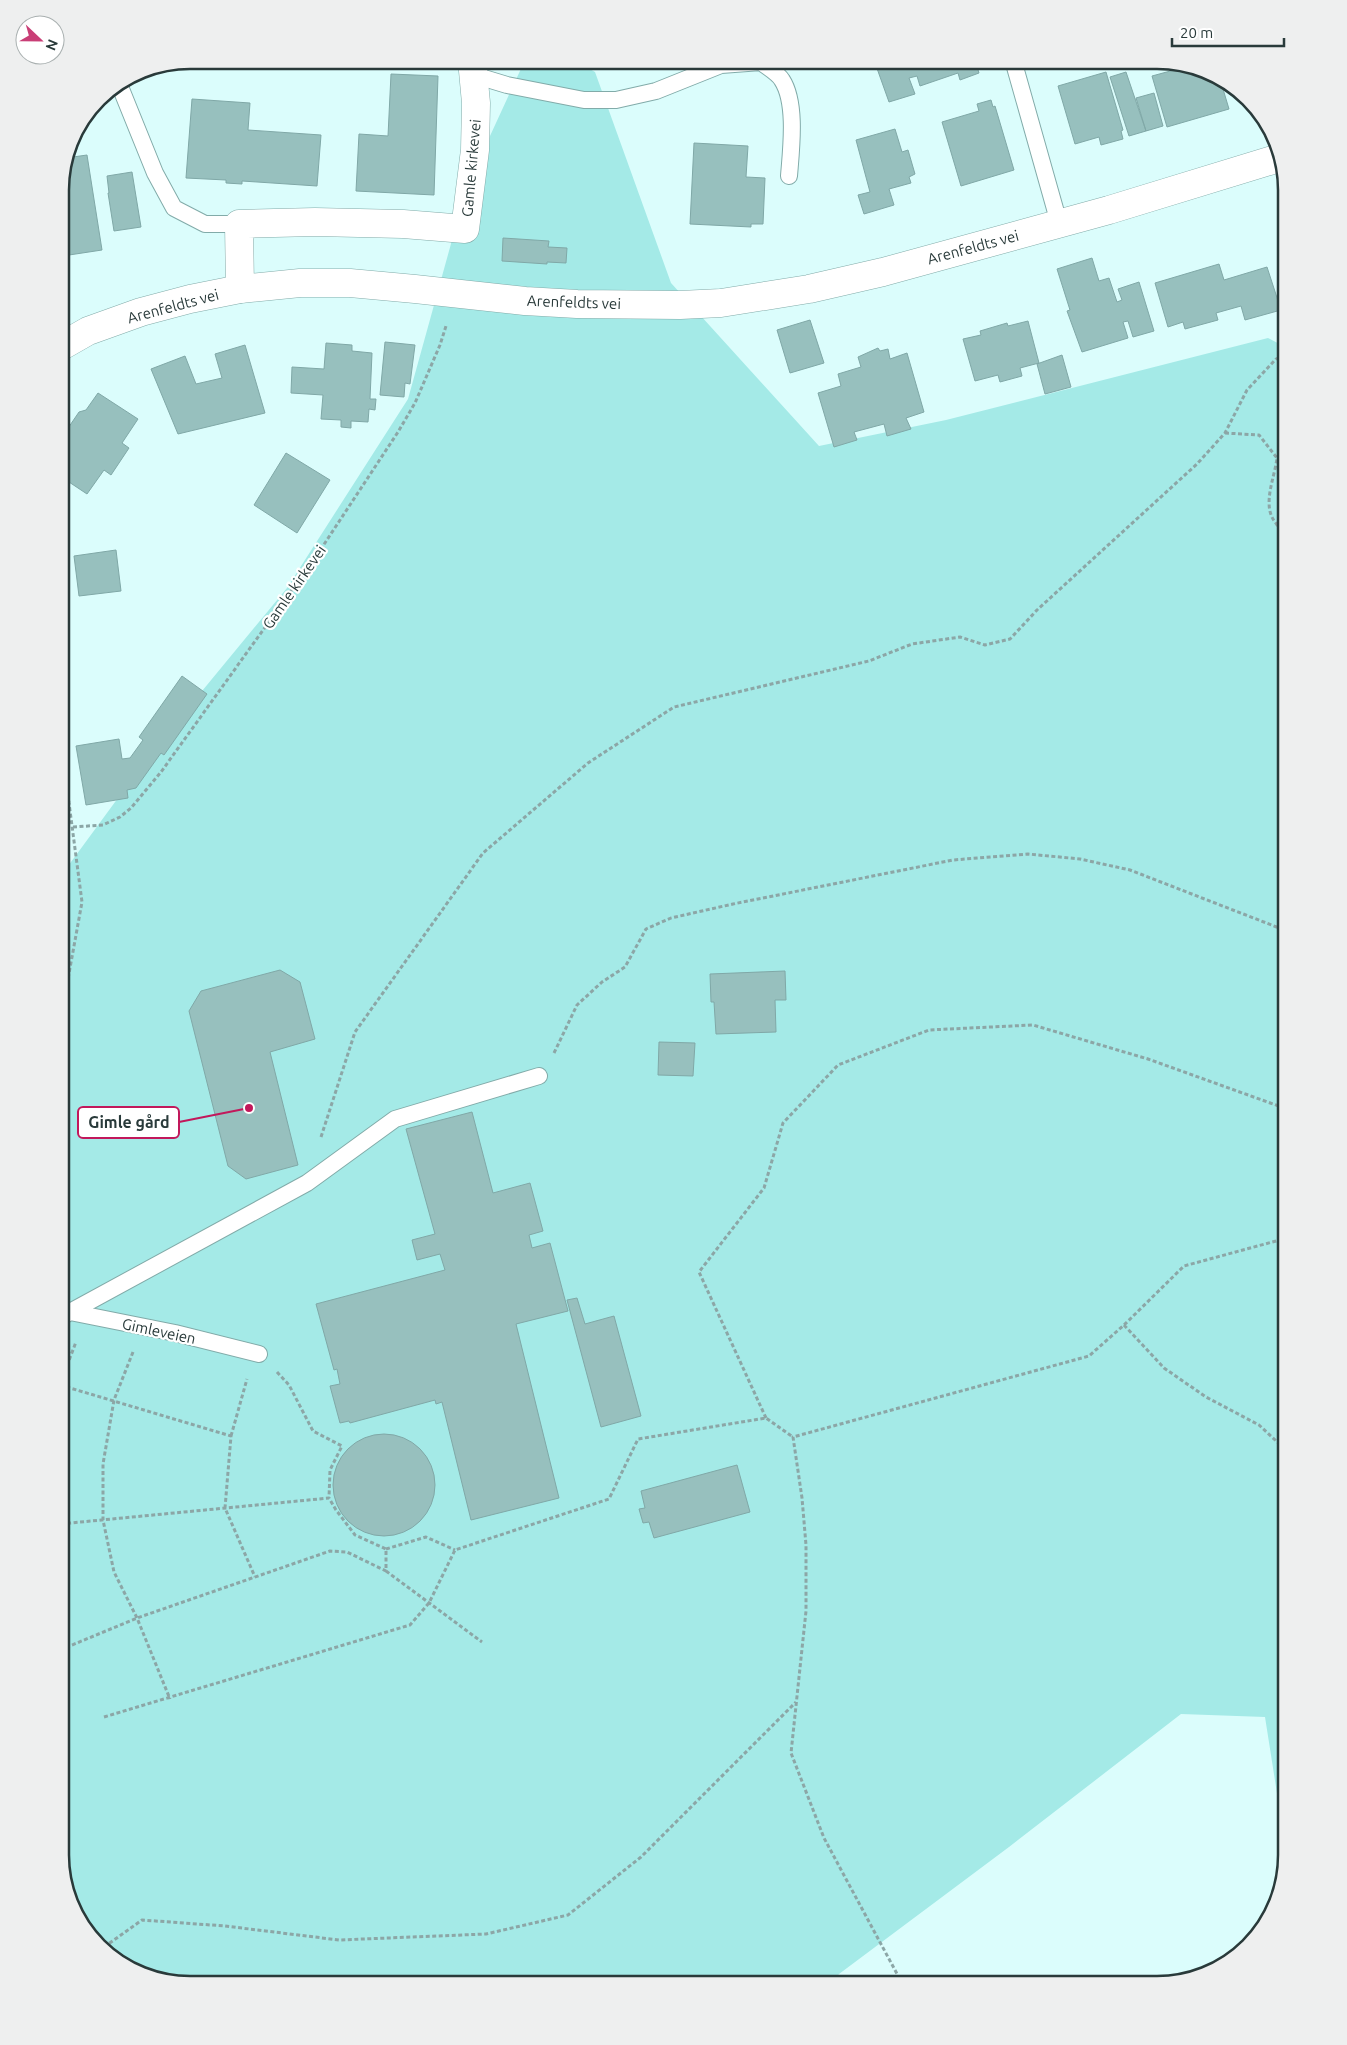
<svg xmlns="http://www.w3.org/2000/svg" width="1347" height="2045" font-family="Ubuntu,sans-serif">
<style>
.green{fill:#a4eae7}
.building{fill:#97c0be;stroke:#80a8a7}
.lines{fill:none;stroke-linecap:round;stroke-linejoin:round}
.service-casing{stroke:#82aba9;stroke-width:18}
.minor-casing{stroke:#82aba9;stroke-width:29}
.tertiary-casing{stroke:#82aba9;stroke-width:29}
.path{stroke:#8ca6a6;stroke-width:3;stroke-dasharray:4 2.5;stroke-linecap:butt}
.service{stroke:#fff;stroke-width:16}
.minor{stroke:#fff;stroke-width:28}
.tertiary{stroke:#fff;stroke-width:28}
.labels{text-anchor:middle;dominant-baseline:central;stroke-width:4.5;stroke-linejoin:round;paint-order:stroke}
.street-label{font-size:15px;fill:#293a3a;stroke:#fff}
.rim{fill:none;stroke:#293a3a;stroke-width:2.5}
.leader{fill:none;stroke:#c2185b;stroke-width:2}
.callout-dot{fill:#c2185b;stroke:#fff;stroke-width:2}
.callout{fill:#fff;stroke:#c2185b;stroke-width:2}
.callout-label{font-size:16px;text-anchor:middle;font-weight:bold;fill:#293a3a}
</style>
<rect width="100%" height="100%" fill="#dbfdfc"/>
<path class="green" d="M525,60H574L595,72L671,283L819,446L946,420L1268,338L1287,348V1857L1265,1717L1181,1714L1009,1847L839,1974L831,1985H182L125,1967L77,1920L60,1855V877L151,753L287,588L408,399L467,186Z"/>
<path class="building" d="M874,60H975L979,73L960,80L958,73L920,86L917,76L909,78L915,94L889,102Z
M1185,67L1220,79L1229,109L1167,127L1152,76Z
M1106,72L1123,130L1121,131L1123,139L1101,145L1099,137L1075,144L1058,86Z
M1126,72L1146,131L1129,136L1110,77Z
M391,74L438,76L434,195L356,191L359,134L388,136Z
M1154,93L1163,126L1146,131L1136,98Z
M192,99L250,103L248,130L321,135L317,186L242,181V184L226,183V180L186,178Z
M991,100L993,107L995,106L1014,170L961,186L942,122L979,111L977,104Z
M895,129L902,152L908,150L915,174L909,177L911,183L889,189L894,205L864,214L858,195L870,192L856,140Z
M694,143L748,146L746,177L765,178L763,224H751V227L690,224Z
M87,155L102,250L69,255L62,212H60V182L66,158Z
M132,172L141,227L114,231L108,193H109L107,176Z
M503,238L549,241L548,247L567,248L566,263L547,262V264L502,261Z
M1092,258L1099,281L1109,278L1117,302L1122,300L1118,289L1139,282L1154,331L1133,337L1128,321L1123,322L1128,338L1082,352L1067,311L1070,310L1057,269Z
M1219,264L1224,280L1267,267L1281,310L1245,320L1241,306L1216,313L1218,320L1185,329L1183,322L1168,327L1155,283Z
M810,320L824,363L790,373L777,330Z
M1028,321L1039,363L1020,368L1022,376L1000,382L998,375L975,381L963,339L981,335L980,331L1007,323L1008,326Z
M385,342L415,345L410,384L405,383L404,397L380,395Z
M326,343L352,345V351L372,353L370,399H376L375,410L369,409L368,422L351,421V428L341,427V420L321,419L323,395L291,393L292,367L324,369Z
M245,345L265,413L178,434L151,369L185,356L196,384L222,378L215,354Z
M878,348L880,351L888,349L890,359L907,353L924,412L906,418L911,429L887,436L884,424L854,432L857,440L834,447L818,393L841,386L838,374L861,367L858,357Z
M1062,355L1071,387L1045,394L1037,364Z
M98,393L138,419L122,443L129,448L111,475L104,470L87,494L60,476V440L79,412L86,410Z
M286,453L330,480L297,533L254,505Z
M116,550L121,591L79,596L74,556Z
M182,676L207,694L164,755L161,753L136,788L127,790L128,798L86,805L76,746L119,739L122,759L130,758L143,740L139,737Z
M280,970L300,982L315,1039L270,1052L298,1165L246,1179L228,1166L189,1011L201,991Z
M785,971L786,1000H775L776,1032L716,1034L714,1002H711L710,974Z
M659,1042L695,1043L693,1076L658,1075Z
M472,1112L493,1193L530,1183L543,1231L529,1235L532,1248L550,1243L568,1311L516,1324L559,1498L471,1520L442,1402L436,1404L435,1400L350,1423L349,1421L340,1423L330,1386L340,1384L337,1369L334,1370L316,1304L445,1270L440,1254L417,1260L412,1240L435,1234L406,1129Z
M577,1298L585,1324L614,1316L641,1416L601,1427L567,1300Z
M333 1485a51 51 0 1 1 102 0a51 51 0 1 1-102 0Z
M737,1465L750,1512L654,1538L649,1522L643,1523L639,1509L645,1508L641,1491Z"/>
<g class="lines">
<defs>
<path id="service" d="M1013,60L1059,223
M474,75L507,85L584,100H616L656,91L721,65L761,62C767,67 778,73 782,80C797,103 791,150 789,176
M119,84L155,173L174,208L205,224H239
M70,1312L307,1183L395,1119L539,1076
M60,1318L70,1312L175,1333L259,1354"/>
<path id="minor" d="M240,289L239,224L315,222L403,224L465,229L475,150L476,103L472,60"/>
<path id="tertiary" d="M60,347L88,331L141,312L190,299L240,289L300,283H350L415,289L525,301L577,304L680,305L721,303L809,289L883,272L1109,210L1279,158"/>
</defs>
<use href="#service" class="service-casing"/>
<use href="#minor" class="minor-casing"/>
<use href="#tertiary" class="tertiary-casing"/>
<path class="path" d="M1225,433L1259,435L1277,458C1275,476 1263,502 1273,519C1277,525 1282,532 1287,538
M73,827L103,825L120,817L131,808L161,772L317,555L398,432L415,403L440,345L446,326
M60,1023L82,902L69,803L60,711
M554,1053L577,1005L602,982L625,967L646,929L671,918L733,904L953,860L1028,854L1080,859L1130,870L1287,931
M321,1137L355,1032L483,853L588,763L674,707L869,661L912,644L960,637L985,645L1010,639L1037,610L1197,464L1225,433L1247,390L1276,359L1287,354
M1124,1325L1164,1368L1206,1397L1259,1425L1287,1451
M133,1352L114,1400L103,1464V1520L114,1572L137,1618L170,1699
M277,1372L289,1385L313,1431L342,1446L330,1470L329,1498
M60,1384L76,1342
M60,1385L231,1436L225,1508L255,1577
M766,1418L699,1272L764,1188L783,1123L838,1065L929,1030L1033,1025L1148,1059L1287,1109
M231,1436L247,1379
M386,1549L426,1537L455,1550
M386,1571L482,1642
M60,1650L137,1618L330,1551L347,1552L386,1571V1549L355,1535L336,1510L329,1498L60,1524
M104,1717L410,1625L429,1603L455,1550L609,1499L638,1439L766,1418L793,1437
M104,1947L142,1920L225,1926L339,1940L486,1934L568,1915L641,1857L796,1702
M903,1985L824,1838L791,1753L806,1611V1545L802,1498L793,1437L1089,1356L1124,1325L1184,1266L1287,1238"/>
<use href="#service" class="service"/>
<use href="#minor" class="minor"/>
<use href="#tertiary" class="tertiary"/>
</g>
<g class="labels">
<g class="street-label">
<text transform="translate(471 168) rotate(-85)">Gamle kirkevei</text>
<text transform="translate(973 247) rotate(-15)">Arenfeldts vei</text>
<text transform="translate(574 302) rotate(2)">Arenfeldts vei</text>
<text transform="translate(173 306) rotate(-15)">Arenfeldts vei</text>
<text transform="translate(294 587) rotate(-55)">Gamle kirkevei</text>
<text transform="translate(159 1331) rotate(12)">Gimleveien</text>
</g>
</g>
<path d="M0 0H1347V2045H0ZM190 69H1157A121 121 0 0 1 1278 190V1855A121 121 0 0 1 1157 1976H190A121 121 0 0 1 69 1855V190A121 121 0 0 1 190 69Z" fill="#eeefef" fill-rule="evenodd"/>
<path class="rim" d="M190 69H1157A121 121 0 0 1 1278 190V1855A121 121 0 0 1 1157 1976H190A121 121 0 0 1 69 1855V190A121 121 0 0 1 190 69Z"/>
<path class="leader" d="M249 1108L179 1122"/>
<circle class="callout-dot" cx="249" cy="1108" r="5"/>
<rect class="callout" x="78" y="1107" width="101" height="31" rx="5"/>
<g class="callout-label">
<text x="129" y="1128">Gimle gård</text>
</g>
<g transform="translate(40 40) rotate(112)"><circle r="24" fill="#ffffff" stroke="#a9b0b0"/>
<path d="M0-4L9 19L0 12L-9 19Z" fill="#c93e76"/>
<text y="-8" font-size="14" font-weight="bold" text-anchor="middle" fill="#293a3a">N</text>
</g>
<path d="M1172 38v8h112v-8" fill="none" stroke="#293a3a" stroke-width="2.5"/>
<text x="1180" y="38" font-size="15" fill="#293a3a" stroke="#ffffff" stroke-width="4" paint-order="stroke">20 m</text>
</svg>
